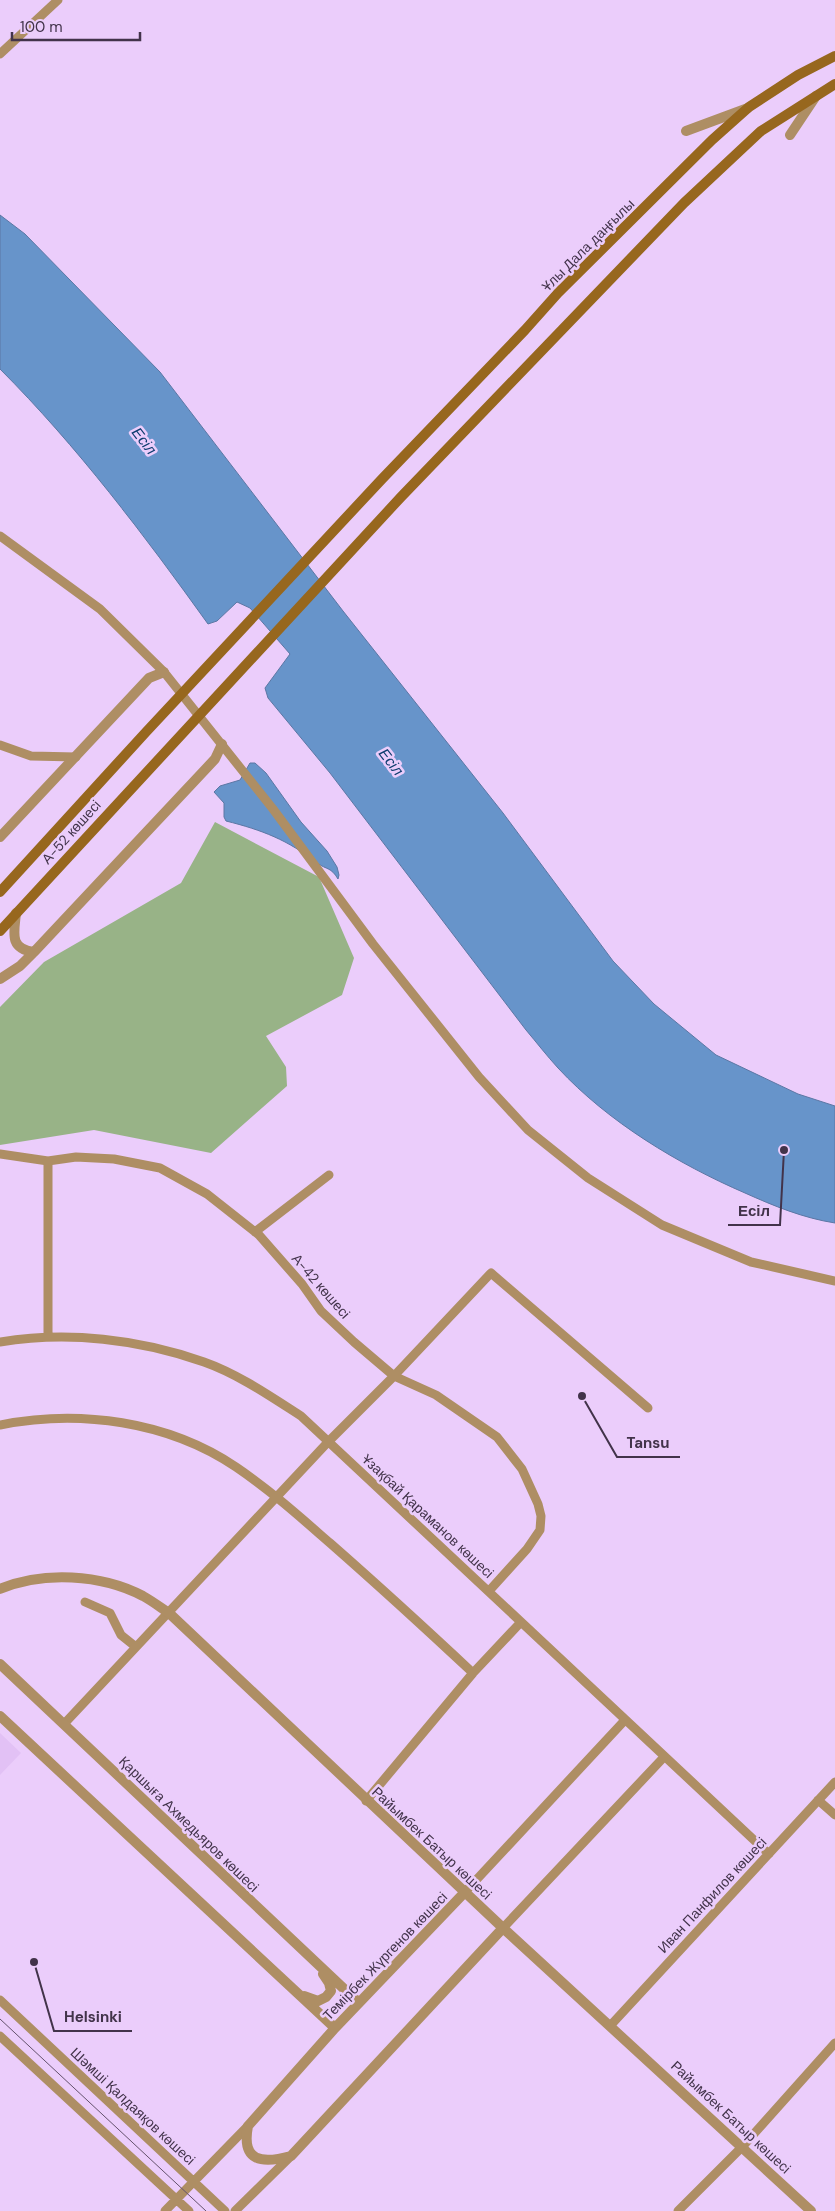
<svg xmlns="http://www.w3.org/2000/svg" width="835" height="2211" font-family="'DM Sans',sans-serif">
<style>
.built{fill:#e2c1f5}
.green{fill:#98b387}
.water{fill:#6794ca;stroke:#5c77a4}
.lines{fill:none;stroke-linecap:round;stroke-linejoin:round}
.minor{stroke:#ae8e64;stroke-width:9}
.tertiary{stroke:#ae8e64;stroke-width:10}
.secondary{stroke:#97671e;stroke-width:10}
.tram{stroke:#64526d;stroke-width:1}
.labels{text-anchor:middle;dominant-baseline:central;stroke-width:5;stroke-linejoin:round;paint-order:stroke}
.street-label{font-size:14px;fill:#42334a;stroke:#ebcdfb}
.water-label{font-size:15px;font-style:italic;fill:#0c3c6e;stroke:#ebcdfb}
.leader{fill:none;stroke:#42334a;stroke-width:2}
.callout-dot{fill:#42334a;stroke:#ebcdfb;stroke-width:2}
.callout-label{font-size:15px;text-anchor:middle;font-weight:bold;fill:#42334a;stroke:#ebcdfb;stroke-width:5;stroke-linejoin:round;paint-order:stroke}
</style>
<rect width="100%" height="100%" fill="#ebcdfb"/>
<path class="built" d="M0,1733L21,1753L0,1775Z"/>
<path class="green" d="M215,822L319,877L354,958L342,995L266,1036L286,1067L287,1086L211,1153L94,1130L0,1145V1007L44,962L181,883Z"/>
<path class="water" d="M0,215L25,234L160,372L343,611L503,813L613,961L654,1004L716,1055L798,1094L835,1106V1223C803,1218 774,1206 745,1193C678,1164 608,1122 558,1068C547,1056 537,1043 526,1030L330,773L268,698L265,688L290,654L250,608L237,602L217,621L208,624C145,536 77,446 0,369Z
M250,763H255L266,773L301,822L327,851L337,867L339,875L338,879C331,867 327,870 317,863C288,840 262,830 226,821L224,817V803L214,792L220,786L240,780Z"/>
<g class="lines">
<path class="minor" d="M0,54L58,0
M0,536L100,609L164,672L273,809L373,944L479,1077L528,1130L588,1178L662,1225L751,1262L835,1281
M0,745L31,756L76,757
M0,1154L48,1161L76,1157L114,1159L160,1168L207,1194L259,1235L302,1284L321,1311L354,1342L394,1376L436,1395L497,1437L522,1469L538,1504L541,1516L540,1530L527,1549L489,1591
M48,1161V1337
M255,1232L329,1175
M0,1342C68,1331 139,1339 204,1362C238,1374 270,1396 301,1416L769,1854
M0,1425C79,1409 168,1421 236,1467C270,1490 300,1517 330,1543C379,1586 426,1629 473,1673
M85,1602L110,1613L121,1635L136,1647
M64,1724L328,1442L394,1376L491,1273L648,1408
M818,1800L835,1815
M366,1801L473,1673L521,1622
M465,1892L625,1720
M503,1928L664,1757
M0,2000L225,2211
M610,2026L835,1782
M0,2036L189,2211
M165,2211L248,2126
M235,2211L291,2156
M678,2211L743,2146L835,2043"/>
<path class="tertiary" d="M686,131L748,108
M790,135L816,96
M0,837L149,678L164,672
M16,913C14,933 9,949 34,952
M0,979L20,966L34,952L215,759L222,744
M0,1589C43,1571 101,1574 143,1596C152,1601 160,1607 169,1613L503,1928L811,2211
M0,1664L359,2003
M0,1716L335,2028
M465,1892L335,2028L248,2126C241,2162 262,2164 291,2156L503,1928
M304,1996L318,2001L326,1997L331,1991L329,1983L323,1974"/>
<path class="secondary" d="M0,892L146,732L382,479L525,330L558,293L712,140L749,107L798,75L835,56
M0,931L401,497L684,203L761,131L835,84"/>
<path class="tram" d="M0,2019L206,2211"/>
</g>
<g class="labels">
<g class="street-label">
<text transform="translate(588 245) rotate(-45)">Ұлы Дала даңғылы</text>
<text transform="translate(71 832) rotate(-48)">А-52 көшесі</text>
<text transform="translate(321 1286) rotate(49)">А-42 көшесі</text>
<text transform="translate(428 1516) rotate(43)">Ұзақбай Қараманов көшесі</text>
<text transform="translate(189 1824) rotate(44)">Қаршыға Ахмедьяров көшесі</text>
<text transform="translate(432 1843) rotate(43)">Райымбек Батыр көшесі</text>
<text transform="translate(712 1895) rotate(-47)">Иван Панфилов көшесі</text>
<text transform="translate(385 1956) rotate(-46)">Темірбек Жүргенов көшесі</text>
<text transform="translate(133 2106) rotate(43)">Шәмші Қалдаяқов көшесі</text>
<text transform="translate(731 2117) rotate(43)">Райымбек Батыр көшесі</text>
</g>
<g class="water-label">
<text transform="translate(144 441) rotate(52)">Есіл</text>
<text transform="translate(391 762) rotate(52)">Есіл</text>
</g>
</g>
<path class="leader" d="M784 1150L780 1225H728M582 1396L617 1457H680M34 1962L54 2031H132"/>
<g class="callout-dot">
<circle cx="784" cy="1150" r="5"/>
<circle cx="582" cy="1396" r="5"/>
<circle cx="34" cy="1962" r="5"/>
</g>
<g class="callout-label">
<text x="754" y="1216">Есіл</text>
<text x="648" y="1448">Tansu</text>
<text x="93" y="2022">Helsinki</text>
</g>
<path d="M12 32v8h128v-8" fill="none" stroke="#42334a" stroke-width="2.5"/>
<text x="20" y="32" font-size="15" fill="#42334a" stroke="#ebcdfb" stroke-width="4" paint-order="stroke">100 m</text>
</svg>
